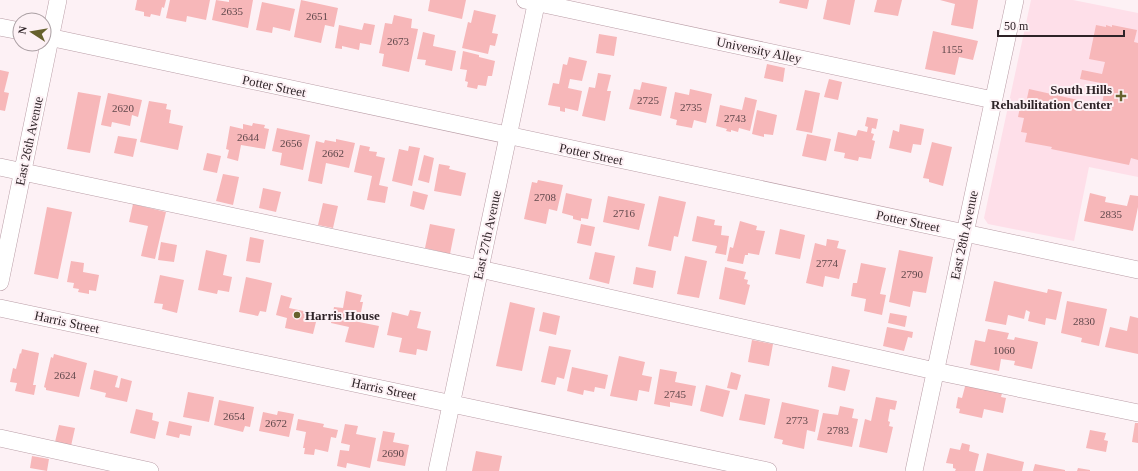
<svg xmlns="http://www.w3.org/2000/svg" width="1138" height="471" font-family="Georgia,serif">
<style>
.built{fill:#fedfe9}
.building{fill:#f7b7b9}
.lines{fill:none;stroke-linecap:round;stroke-linejoin:round}
.minor-casing{stroke:#ba9ea7;stroke-width:18}
.minor{stroke:#fff;stroke-width:17}
.poi-dot{fill:#66612d;stroke:#fdf1f5;stroke-width:1.5}
.labels{text-anchor:middle;dominant-baseline:central;stroke-width:4;stroke-linejoin:round;paint-order:stroke}
.number-label{font-size:11px;fill:#60484c}
.street-label{font-size:13px;fill:#2e2327;stroke:#fdf1f5}
.poi-label{font-size:13px;font-weight:bold;fill:#2e2327;stroke:#fdf1f5;text-anchor:end}
</style>
<rect width="100%" height="100%" fill="#fdf1f5"/>
<path class="built" d="M1031,0H1073L1138,13V177L1089,167L1074,241L988,224L984,218Z"/>
<path class="building" d="M137,0H166L164,8L162,7L160,16L151,14L150,17L144,16V12L135,10Z
M170,0H210L206,20L187,16L186,22L166,18Z
M216,0L229,2V0H253L248,28L212,20Z
M301,0L338,8L334,27L325,25L321,43L294,37Z
M430,0H466L462,19L428,11Z
M780,0H809L807,9L779,3Z
M827,0H855L850,25L823,19Z
M877,0H902L898,16L874,12Z
M940,0H978L973,29L951,25L955,4Z
M262,2L295,9L290,31L273,27L272,33L256,30Z
M474,10L496,15L492,33L498,34L495,46L490,45L488,54L462,48L468,22L471,23Z
M394,15L412,19L411,28L418,29L409,72L382,66L384,54L379,53L385,23L392,24Z
M364,23L375,25L371,45L360,43L359,50L342,46V49L335,48L339,25L362,30Z
M1096,25L1106,27V25L1112,27V25L1137,30L1134,42L1138,43V160L1131,158L1129,165L1051,149L1052,147L1025,142L1027,133L1021,132L1024,118L1018,117L1021,102L1026,103L1029,89L1087,102V104L1101,108L1106,84L1080,79L1082,70L1102,74L1105,62L1089,59Z
M933,31L978,41L973,60L959,57L955,75L925,69Z
M423,32L435,35L433,46L456,51L452,71L425,65L426,60L417,59Z
M599,34L617,37L614,56L596,53Z
M463,51L479,55V57L495,61L492,76H488L486,86L478,85L477,89L467,87L468,82L465,81L467,70L460,69Z
M569,57L587,61L582,81L570,79L568,88L582,91L578,111L565,108V112L560,111V107L548,105L553,83L559,84L563,64L567,65Z
M767,64L785,68L783,82L764,78Z
M0,70L9,72L4,92L9,93L5,111L0,110Z
M598,73L611,75L607,91H611L605,121L582,116L589,87L595,88Z
M829,79L842,82L838,100L824,97Z
M642,82L667,87L661,116L629,109L634,89L640,90Z
M690,89L712,94L706,123L694,120L692,128L676,125L677,120L670,118L675,92L689,95Z
M805,90L820,93L812,133L796,130Z
M78,92L101,96L90,153L67,149Z
M108,93L142,100L138,117L132,115L130,126L112,122L111,127L101,125Z
M745,97L757,100L750,131L739,128L738,132L731,130V132L726,131L727,129L716,126L720,105L742,110Z
M149,101L167,104L166,109L171,110L169,123L183,126L178,150L140,142Z
M757,110L777,115L773,135L764,134V137L752,134Z
M867,117L878,119L876,129L872,128L871,133L874,134L872,140L875,141L871,159L859,157L858,161L844,158L845,153L834,151L838,132L856,136L858,130L867,132L868,127L865,126Z
M253,123L265,125L264,128L269,129L265,149L241,145L238,161L227,158L229,150L226,149L230,126L243,129V124L252,126Z
M900,124L924,129L921,145L913,144L911,153L889,148L893,130L899,132Z
M277,128L310,135L303,170L280,165L282,153L272,151Z
M807,134L831,139L826,161L802,156Z
M118,136L137,139L133,157L114,153Z
M336,139L355,143L349,168L326,163L322,184L308,181L316,141L324,143L325,140L336,142Z
M932,142L952,147L943,186L929,182V179L923,178Z
M360,145L370,147L369,151L377,152L376,156L385,158L379,185L388,187L385,203L367,200L372,176L354,172Z
M409,146L420,148L412,186L392,181L399,149L408,151Z
M207,153L221,156L217,173L203,170Z
M424,155L434,158L429,183L418,180Z
M439,164L450,166L449,169L466,173L461,196L434,191Z
M223,174L239,177L233,205L216,201Z
M538,180L563,185L557,211L549,209L546,224L524,219L532,182L537,183Z
M263,188L281,192L276,212L259,208Z
M413,191L428,195L424,210L410,206Z
M566,193L592,199L588,219L581,218V221L573,219V216L562,213Z
M1090,193L1106,197L1105,202L1127,206L1130,195L1138,196V207L1133,231L1084,221Z
M608,196L645,204L639,230L603,222Z
M659,196L686,202L678,237L674,236L671,251L648,246Z
M323,203L338,206L333,228L318,225Z
M133,204L166,212L155,259L141,256L148,226L129,222Z
M47,207L72,212L58,279L34,274Z
M697,216L715,220L714,225L722,226L721,235L729,236L726,255L715,253L717,246L692,241Z
M740,221L757,226L756,230L765,231L759,255L748,253V255H745L743,264L727,261L730,247L733,248Z
M430,224L455,229L450,254L425,248Z
M581,224L595,227L591,246L577,243Z
M780,229L805,235L800,259L775,254Z
M250,237L264,240L260,263L246,261Z
M827,239L839,241L837,248L846,250L839,279L825,276L823,287L806,283L815,243L826,246Z
M161,242L177,245L174,262L158,260Z
M206,250L227,255L223,275L232,277L229,292L218,290L217,294L198,290Z
M899,250L933,257L926,293L913,291L910,307L889,302Z
M595,252L615,256L609,284L589,279Z
M685,256L707,261L699,298L677,294Z
M71,261L84,263L83,272L99,275L96,291L89,290V294L78,292L79,289L73,288L74,283L67,282Z
M861,263L886,268L880,294L886,295L882,315L864,311L866,299L851,296L853,283H857Z
M636,267L656,271L653,288L633,284Z
M725,267L746,272L744,279L748,280L747,284L750,285L745,305L719,299Z
M160,275L184,280L177,313L162,309L163,304L154,303Z
M246,277L272,283L266,312L260,311L258,316L239,312Z
M994,281L1047,293L1048,289L1062,292L1056,320L1046,318L1045,325L1028,321L1030,312L1026,310L1024,319L1008,315L1006,325L985,321Z
M346,291L362,295L360,302H363L359,322L379,326L374,348L345,342L349,327L331,323L334,307L343,308Z
M281,295L292,298L289,308L318,314L313,334L285,328L287,318L276,315Z
M1067,301L1107,309L1099,346L1081,342L1082,338L1061,333Z
M510,302L535,308L522,371L496,366Z
M410,310L421,312L417,328L431,331L427,351L417,349L416,355L399,352L402,338L387,335L392,312L408,316Z
M543,312L560,316L556,335L539,331Z
M890,313L907,316L905,327L888,323Z
M1130,316L1138,318V354L1105,347L1110,327L1127,331Z
M887,327L913,332L912,338L908,337L904,351L883,346Z
M988,329L1009,333L1007,339L1014,340L1015,337L1038,342L1032,369L1014,365L1015,361L1001,359L999,371L970,365L975,340L985,342Z
M752,340L773,344L769,366L748,362Z
M549,346L571,350L564,379L557,377L555,385L541,382Z
M22,349L39,353L33,385H36L34,395L15,391L17,383L10,382L13,368L16,369L20,353L21,354Z
M54,354L87,363L79,397L46,390V388L44,387L51,357L53,358Z
M619,356L645,362L642,375L652,377L649,392L639,390L637,401L610,396Z
M832,366L850,370L845,391L828,387Z
M572,367L608,375L605,389L595,387L594,392L584,390L583,395L567,391Z
M660,369L677,372L675,382L696,386L692,406L670,402V407L654,404Z
M94,370L118,376L115,387L119,388L121,378L132,381L127,402L105,397L106,393L90,389Z
M731,372L741,375L737,390L727,388Z
M966,383L1003,390L1001,397L1006,398L1003,413L984,409L982,418L959,413L960,409L956,408L958,397L962,398Z
M706,385L730,391L723,417L700,411Z
M188,392L214,397L209,422L183,417Z
M745,394L770,399L765,425L739,420Z
M876,397L897,401L895,410L890,409L888,421L890,422L889,426L893,427L887,453L859,447L865,419L871,421Z
M219,400L254,407L250,427L245,426L243,432L214,425Z
M782,402L819,410L815,432L807,430L804,449L782,444L783,440L774,438Z
M840,406L854,409L852,418L858,419L852,447L817,440L823,413L838,415Z
M136,409L153,413L152,420L159,422L155,439L130,433Z
M278,411L294,414L289,437L259,431L263,412L277,415Z
M298,419L324,424L323,427L338,430L336,438L331,437L328,452L315,449L314,455L304,454L305,448H303L306,432L296,430Z
M169,421L192,426L190,436L180,434L179,438L166,435Z
M1135,423H1138V443L1132,442Z
M345,424L358,426L356,434L376,438L370,468L347,463L346,468L337,466L340,450L349,451L350,445L341,443Z
M59,425L75,428L71,446L55,442Z
M1090,430L1106,433L1104,440L1108,441L1106,452L1086,448Z
M383,431L395,433L393,442L409,445L405,466L377,461Z
M962,443L970,445L969,451L979,454L975,471H955L956,469L953,468V464L946,463L950,448L960,450Z
M476,451L502,456L499,471H472Z
M987,453L1024,462L1022,471H983Z
M32,456L49,459L47,471L30,468Z
M1035,464L1065,470V471H1033Z
M1078,468L1090,470V471H1077Z"/>
<g class="lines">
<defs>
<path id="minor" d="M525,0L993,100
M0,27L20,31
M44,36L1138,270
M0,167L480,269L935,371L1138,413
M0,282L58,0
M0,308L768,471
M0,438L150,471
M437,471L537,0
M914,471L1015,0"/>
</defs>
<use href="#minor" class="minor-casing"/>
<use href="#minor" class="minor"/>
</g>
<g class="poi-dot">
<path d="M1119 90h4v4h4v4h-4v4h-4v-4h-4v-4h4z"/>
<circle cx="297" cy="315" r="4"/>
</g>
<g class="labels">
<g class="number-label">
<text x="232" y="11">2635</text>
<text x="317" y="16">2651</text>
<text x="398" y="41">2673</text>
<text x="952" y="49">1155</text>
<text x="648" y="100">2725</text>
<text x="691" y="107">2735</text>
<text x="123" y="108">2620</text>
<text x="735" y="118">2743</text>
<text x="248" y="137">2644</text>
<text x="291" y="143">2656</text>
<text x="333" y="153">2662</text>
<text x="545" y="197">2708</text>
<text x="624" y="213">2716</text>
<text x="1111" y="214">2835</text>
<text x="827" y="263">2774</text>
<text x="912" y="274">2790</text>
<text x="1084" y="321">2830</text>
<text x="1004" y="350">1060</text>
<text x="65" y="375">2624</text>
<text x="675" y="394">2745</text>
<text x="234" y="416">2654</text>
<text x="797" y="420">2773</text>
<text x="276" y="423">2672</text>
<text x="838" y="430">2783</text>
<text x="393" y="453">2690</text>
</g>
<g class="street-label">
<text transform="translate(759 50) rotate(12)">University Alley</text>
<text transform="translate(274 86) rotate(12)">Potter Street</text>
<text transform="translate(29 141) rotate(-78)">East 26th Avenue</text>
<text transform="translate(591 154) rotate(12)">Potter Street</text>
<text transform="translate(908 221) rotate(12)">Potter Street</text>
<text transform="translate(487 235) rotate(-78)">East 27th Avenue</text>
<text transform="translate(964 235) rotate(-78)">East 28th Avenue</text>
<text transform="translate(67 322) rotate(12)">Harris Street</text>
<text transform="translate(384 389) rotate(12)">Harris Street</text>
</g>
<g class="poi-label">
<text x="1112" y="89">South Hills<tspan x="1112" dy="15">Rehabilitation Center</tspan></text>
<text x="305" y="315" text-anchor="start">Harris House</text>
</g>
</g>
<g transform="translate(32 32) rotate(282)"><circle r="19" fill="#fdf1f5" stroke="#aa9fa3"/>
<path d="M0-3L7 15L0 10L-7 15Z" fill="#66612d"/>
<text y="-6" font-size="11" font-weight="bold" text-anchor="middle" fill="#2e2327">N</text>
</g>
<path d="M998 30v6h126v-6" fill="none" stroke="#2e2327" stroke-width="2"/>
<text x="1004" y="30" font-size="12" fill="#2e2327" stroke="#fdf1f5" stroke-width="3" paint-order="stroke">50 m</text>
</svg>
